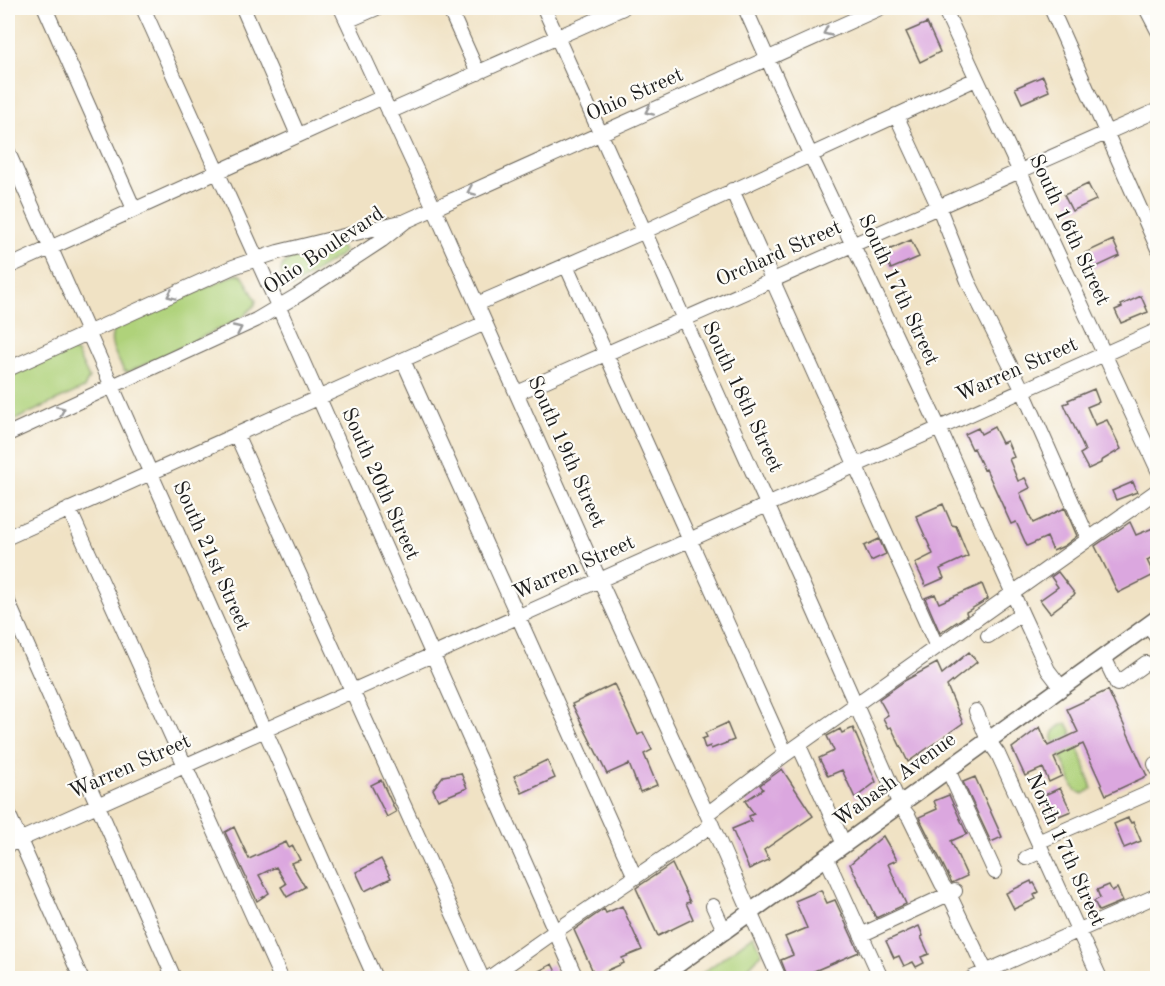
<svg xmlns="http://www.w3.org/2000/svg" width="1165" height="986" font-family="'Old Standard TT',serif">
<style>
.green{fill:#afd27a;stroke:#66774b;stroke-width:1.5}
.building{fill:#dba7df}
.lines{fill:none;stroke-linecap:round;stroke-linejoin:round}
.minor-casing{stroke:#666157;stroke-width:16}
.major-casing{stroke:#666157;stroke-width:19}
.minor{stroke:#fff;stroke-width:14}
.major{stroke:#fff;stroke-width:16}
.oneway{stroke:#999}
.labels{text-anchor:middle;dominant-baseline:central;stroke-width:4.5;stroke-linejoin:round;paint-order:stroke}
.street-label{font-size:21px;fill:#1c1c1c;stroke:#fdfcf7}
</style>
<rect width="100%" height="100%" fill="#fdfcf7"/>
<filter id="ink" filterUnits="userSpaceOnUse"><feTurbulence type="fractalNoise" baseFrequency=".0167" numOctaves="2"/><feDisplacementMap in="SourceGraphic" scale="12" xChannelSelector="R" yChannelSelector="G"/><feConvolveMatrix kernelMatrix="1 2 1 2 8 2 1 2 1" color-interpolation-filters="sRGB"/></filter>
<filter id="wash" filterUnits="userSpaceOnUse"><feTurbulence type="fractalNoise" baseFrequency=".008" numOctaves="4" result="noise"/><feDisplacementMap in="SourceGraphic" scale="24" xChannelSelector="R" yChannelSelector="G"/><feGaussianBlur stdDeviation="1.35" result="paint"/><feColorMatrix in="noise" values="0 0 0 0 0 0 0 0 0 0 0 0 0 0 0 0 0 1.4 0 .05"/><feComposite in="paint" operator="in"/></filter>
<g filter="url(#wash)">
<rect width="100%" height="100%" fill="#f0e2c4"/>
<path class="green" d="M339,246L344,250L343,253L292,287C256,257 318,251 339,246Z
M237,274L243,276L256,300L255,305L242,318L129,372L124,371C117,356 104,340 117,326Z
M68,349L77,353L89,378L84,388L8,423V377Z
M1067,723L1071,731V736L1081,754L1092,789L1083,794L1076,791L1074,788C1070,781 1069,773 1065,766C1059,750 1040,732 1067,723Z
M754,935L762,953L749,967L754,978H696Z"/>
<g id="blocks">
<path class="building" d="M927,23L940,52L920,62L906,32Z
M1043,76L1049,91L1022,103L1015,88Z
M1088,184L1096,200L1072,211L1064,195Z
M911,240L919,257L891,269L884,252Z
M1113,240L1120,256L1092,269L1085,253Z
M1141,296L1148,312L1121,323L1115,310L1122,307L1121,305Z
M1094,389L1099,402L1087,407L1095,425L1107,420L1121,449L1101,461V463L1088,469L1080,454L1085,451L1064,404L1069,402L1068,400Z
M994,427L1002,443L1007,441L1014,457L1009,459L1018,481L1025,478L1030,488L1020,493L1033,523L1065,508L1077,536L1064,546L1053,551L1047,537L1027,546L1016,522L1011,524L986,469L984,470L974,448L972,449L965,434L978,428L981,434Z
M1133,482L1137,492L1116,500L1112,491Z
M943,504L952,525L956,526L968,556L940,569L944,578L926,586L915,563L933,554L916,516Z
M1130,522L1136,535L1153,528L1158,537V554L1147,560L1154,575L1118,593L1095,546Z
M879,539L886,554L871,561L864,546Z
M1058,572L1075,594L1050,613L1040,600L1058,587L1051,577Z
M982,584L988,599L966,612L967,615L940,633L925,598L935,594L939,603Z
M969,652L977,662L947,686L963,723L908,762L891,727L888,728L883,718L888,715L879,699L906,680L937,663L942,674Z
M614,684L638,735L643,732L652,750L644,754L657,785L640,792L629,764L607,774L572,704Z
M1108,690L1147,776L1106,795L1083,744L1054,758L1062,776L1049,782L1043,768L1025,776L1012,748L1040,727L1048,746L1078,732L1067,709Z
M727,723L734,740L711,749L710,746L705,748L702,739L707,737L705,733Z
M853,728L876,782L855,798L842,770L828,776L819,758L834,751L827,736L840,729L842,733Z
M547,760L555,778L522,793L514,776Z
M782,769L813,816L764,850L769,860L749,869L732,829L751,821L749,816L754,814L745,801L763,789L760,785Z
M461,773L467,788L438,800L433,789L443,776Z
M975,777L1002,837L991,842L963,782Z
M381,780L396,812L387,817L371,785Z
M1060,788L1071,811L1047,821L1043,812L1047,810L1040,797Z
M949,795L967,834L951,841L967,876L952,883L919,817L937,809L934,801Z
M1128,818L1131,823L1133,822L1141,841L1124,848L1114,824Z
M234,827L249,859L286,842L289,848L293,846L300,860L291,863L305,887L287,897L281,887L286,884L276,867L259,875L269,893L257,901L225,832Z
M883,836L897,860L888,864L906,904L876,918L850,864Z
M381,859L391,878L365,891L356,872Z
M672,864L690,902L686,903L693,919L658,936L636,888Z
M1031,881L1032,884L1034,883L1039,892L1034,895L1036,899L1014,909L1006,893Z
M1109,885L1112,891L1117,888L1123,901L1099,911L1094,901L1100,898L1097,890Z
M821,890L827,903L835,900L859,952L812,972L815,978H788L781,960L793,955L785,937L807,928L795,901Z
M622,906L642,950L622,958L624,963L595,976L574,930L604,909L606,913Z
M919,926L923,936L921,937L929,954L921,957L924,963L916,967L913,962L904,966L899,956L894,958L886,941Z
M552,964L559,978H540L537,972Z"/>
</g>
</g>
<g filter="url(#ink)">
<use href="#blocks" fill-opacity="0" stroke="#666157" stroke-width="1.5"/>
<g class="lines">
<defs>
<path id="minor" d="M45,8L134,209
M143,8L279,308L576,978
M243,8L298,135
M341,8L434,208L599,579L707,814L779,978
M449,8L478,73
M544,8L767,504L900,805L909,817L942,884L949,894L986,972
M745,8L810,154L939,428L1022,614L1048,670L1061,687
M944,8L1158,470
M1051,8L1158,249
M1146,8L1158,31
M347,21L377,8
M389,112L623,8
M896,115L939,208L968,281L1023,391L1088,538
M8,152L375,978
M732,190L937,647
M566,265L786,754
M8,267L383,97
M477,304L643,232L976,79
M403,360L635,877
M8,369L233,267L278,252L401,222
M517,393L1158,110
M8,434L256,320L298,295L382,240L406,221L880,8
M236,434L482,978
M69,509L281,978
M8,537L485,323
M8,602L174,978
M1148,626L1158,639
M988,636L1022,614
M1104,657L1117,684L1146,663
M976,711L988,740L998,754L1100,978
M799,746L844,844
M1158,763L1155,764L1158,770
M948,770L995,872
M8,813L81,978
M707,814L786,754L1158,490
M1038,842L1158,789
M8,845L1158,330
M826,857L881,978
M1026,858L1042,851
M713,906L725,932
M861,935L955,891
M489,978L547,937L712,825
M972,978L1158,895"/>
<path id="major" d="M659,978L1158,618"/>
</defs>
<use href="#minor" class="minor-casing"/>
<use href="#major" class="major-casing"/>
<use href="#minor" class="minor"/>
<use href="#major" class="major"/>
</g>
<defs><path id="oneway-chevron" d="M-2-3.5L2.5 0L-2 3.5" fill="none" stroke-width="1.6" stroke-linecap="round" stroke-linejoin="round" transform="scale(1.5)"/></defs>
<g class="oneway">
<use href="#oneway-chevron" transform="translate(827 32) rotate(155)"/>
<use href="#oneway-chevron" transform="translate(649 111) rotate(156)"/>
<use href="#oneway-chevron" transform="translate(471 191) rotate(156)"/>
<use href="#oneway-chevron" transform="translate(171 295) rotate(156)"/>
<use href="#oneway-chevron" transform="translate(238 329) rotate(-25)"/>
<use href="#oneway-chevron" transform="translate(61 410) rotate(-24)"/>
</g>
</g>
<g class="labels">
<g class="street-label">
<text transform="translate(635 95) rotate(-24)">Ohio Street</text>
<text transform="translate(1069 230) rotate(65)">South 16th Street</text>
<text transform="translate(324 251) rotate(-34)">Ohio Boulevard</text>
<text transform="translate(779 254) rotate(-24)">Orchard Street</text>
<text transform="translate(898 290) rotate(65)">South 17th Street</text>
<text transform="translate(1017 370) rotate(-24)">Warren Street</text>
<text transform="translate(742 397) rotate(65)">South 18th Street</text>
<text transform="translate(566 452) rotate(66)">South 19th Street</text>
<text transform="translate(380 484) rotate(66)">South 20th Street</text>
<text transform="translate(211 556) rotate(66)">South 21st Street</text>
<text transform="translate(574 568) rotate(-24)">Warren Street</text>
<text transform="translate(130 767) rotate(-24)">Warren Street</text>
<text transform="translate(895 780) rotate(-36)">Wabash Avenue</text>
<text transform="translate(1065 850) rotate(66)">North 17th Street</text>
</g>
</g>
<rect width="1165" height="986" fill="none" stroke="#fdfcf7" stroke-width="30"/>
</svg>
